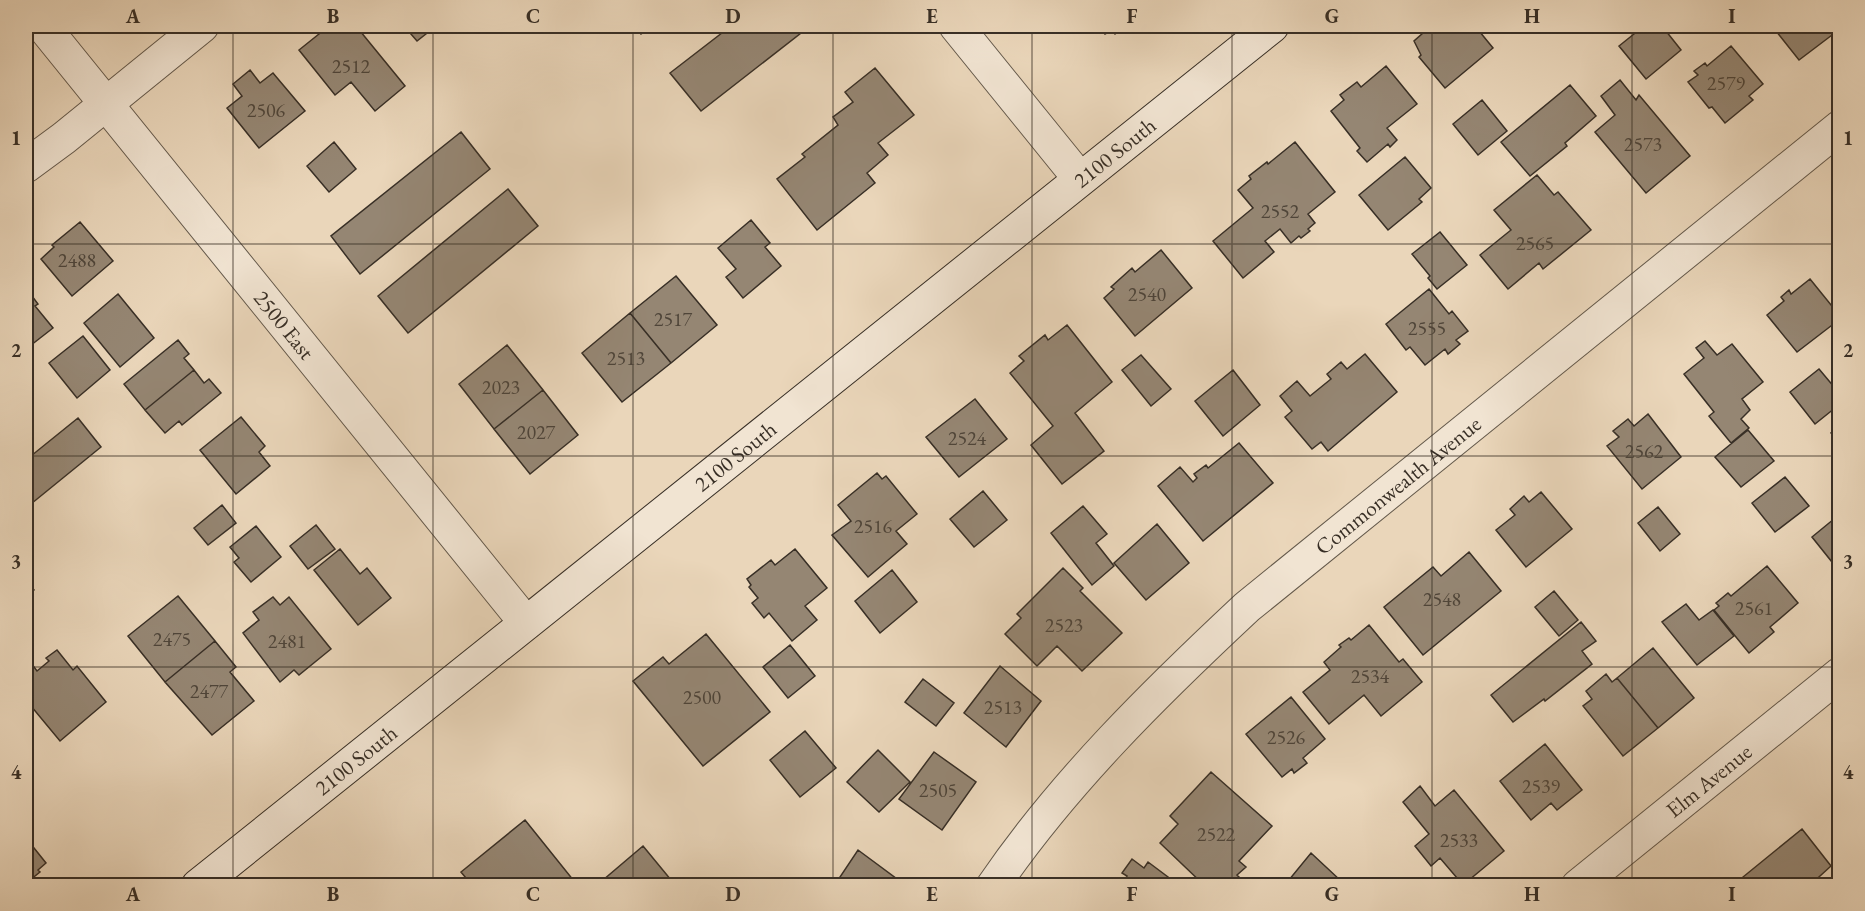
<svg xmlns="http://www.w3.org/2000/svg" width="1865" height="911" font-family="'EB Garamond',serif">
<style>
.building{fill:#958673;stroke:#382f26;stroke-width:1.5}
.lines{fill:none;stroke-linecap:round;stroke-linejoin:round}
.street-casing{stroke:#64594b;stroke-width:35}
.secondary-casing{stroke:#382f26;stroke-width:35}
.street{stroke:#f1e4d2;stroke-width:33}
.secondary{stroke:#f1e4d2;stroke-width:33}
.grid{fill:none;stroke:#382f26;stroke-width:1.5;stroke-opacity:0.55}
.labels{text-anchor:middle;dominant-baseline:central;stroke-width:5;stroke-linejoin:round;paint-order:stroke}
.number-label{font-size:20px;fill:#4f4539}
.street-label{font-size:22px;fill:#382f26;stroke:#f1e4d2}
.neatline{fill:none;stroke:#382f26;stroke-width:2}
.grid-label{font-size:20px;text-anchor:middle;font-weight:bold;fill:#382f26}
</style>
<rect width="100%" height="100%" fill="#ead6ba"/>
<filter id="stains"><feTurbulence type="fractalNoise" baseFrequency=".00333" numOctaves="4"/><feColorMatrix values="0 0 0 0 .2 0 0 0 0 .09 0 0 0 0 .02 0 0 0 .5 -.17"/></filter>
<radialGradient id="worn" r=".72"><stop offset=".6" stop-color="#630" stop-opacity="0"/><stop offset="1" stop-color="#630" stop-opacity=".3"/></radialGradient>
<path class="building" d="M329,26H356L405,86L375,111L351,82L335,95L299,50Z
M404,26H436L417,41Z
M634,26H652L641,34Z
M731,26H810L701,111L670,73Z
M1098,26H1126L1115,34L1112,30L1105,34Z
M1431,26H1475L1493,48L1445,88L1419,57L1421,55L1414,41Z
M1644,26H1662L1681,50L1646,79L1619,46Z
M1772,26H1840V29L1799,60Z
M1731,46L1763,84L1749,96L1753,100L1725,123L1712,107L1709,108L1688,82L1698,75L1694,71L1705,63L1707,66Z
M1386,66L1417,104L1387,128L1397,140L1390,147L1388,144L1367,162L1357,151L1360,148L1331,111L1344,100L1340,95L1357,82L1361,87Z
M875,68L914,115L878,143L888,155L867,173L875,183L817,230L777,179L805,157L802,154L838,125L833,117L853,102L845,92Z
M250,70L260,83L273,73L305,111L259,148L227,108L242,96L233,84Z
M1620,80L1636,100L1639,95L1690,156L1646,193L1595,132L1615,115L1601,96Z
M1570,85L1596,116L1565,143L1567,146L1530,176L1501,142Z
M1482,100L1507,131L1478,155L1453,124Z
M461,132L490,169L360,274L331,236Z
M334,142L356,169L329,192L307,166Z
M1295,142L1335,192L1308,214L1315,223L1308,229L1310,231L1301,238L1299,236L1291,243L1280,229L1265,241L1274,252L1243,278L1213,241L1253,208L1238,190L1251,179L1249,176L1267,162L1268,164Z
M1405,157L1431,188L1419,199L1422,202L1388,230L1359,195Z
M1537,175L1554,195L1558,192L1591,230L1543,269L1539,263L1508,289L1480,255L1511,230L1494,210Z
M508,189L538,226L408,333L378,296Z
M751,220L770,243L765,247L781,266L743,298L726,277L736,269L718,248Z
M80,222L113,261L72,296L41,259L54,247L52,245Z
M1440,232L1467,265L1437,289L1428,278L1430,276L1412,254Z
M1161,250L1192,288L1135,336L1104,298L1114,289L1111,287L1132,268L1135,272Z
M676,276L717,325L671,363L630,313Z
M1810,279L1840,316V319L1797,352L1767,315L1784,301L1781,297L1789,290L1791,294Z
M26,288L38,304L35,306L53,328L26,349Z
M1429,289L1449,314L1452,311L1468,331L1456,340L1460,344L1448,354L1445,349L1425,365L1410,347L1406,350L1386,324Z
M118,294L154,338L120,367L84,323Z
M630,313L671,363L622,402L582,353Z
M1067,325L1112,382L1075,413L1104,451L1062,484L1031,445L1053,426L1010,373L1024,361L1019,356L1045,335L1048,340Z
M83,336L110,370L77,398L49,363Z
M178,340L189,354L184,358L194,370L145,410L124,384Z
M1705,341L1717,355L1732,344L1763,382L1742,399L1750,410L1741,419L1749,428L1731,443L1709,416L1714,412L1684,374L1704,358L1696,348Z
M507,345L543,390L494,429L459,384Z
M1365,354L1397,392L1328,451L1321,442L1312,449L1285,417L1292,411L1280,396L1297,381L1310,396L1331,379L1327,374L1341,362L1347,369Z
M1141,355L1171,389L1151,406L1122,370Z
M1819,369L1840,394V404L1815,424L1790,392Z
M194,370L204,383L209,379L221,393L182,425L179,421L165,433L145,410Z
M1233,370L1260,405L1223,436L1195,401Z
M543,390L578,435L530,474L494,429Z
M975,399L1007,439L959,477L926,437Z
M1648,414L1681,457L1642,489L1607,446L1619,437L1613,431L1628,419L1634,426Z
M241,417L265,446L259,452L270,466L236,494L200,450Z
M78,418L101,447L26,508V460Z
M1840,427V444L1831,433Z
M1748,430L1774,461L1741,487L1715,457Z
M1239,443L1273,483L1203,541L1158,486L1180,467L1193,482L1197,478L1194,474L1206,465L1208,468Z
M877,473L882,479L886,476L917,514L896,531L907,544L868,577L832,535L851,521L838,505Z
M1785,477L1809,506L1775,532L1752,503Z
M983,491L1007,520L974,547L950,519Z
M1541,492L1572,529L1526,567L1496,530L1515,515L1510,509L1524,496L1529,502Z
M222,505L236,523L208,545L194,528Z
M1083,506L1107,534L1096,543L1114,566L1092,585L1051,533Z
M1658,507L1680,534L1660,551L1638,523Z
M1840,514V572L1812,537Z
M1157,524L1189,563L1146,600L1114,563Z
M316,525L335,549L308,569L290,546Z
M256,526L281,557L251,582L234,562L239,558L230,547Z
M340,549L360,574L367,568L391,598L358,625L314,570Z
M795,549L827,588L805,606L817,620L792,641L769,613L764,618L752,603L758,598L749,587L751,585L747,579L771,560L775,565Z
M1469,552L1501,591L1423,655L1384,607L1433,567L1441,576Z
M1767,566L1798,603L1770,627L1774,632L1749,653L1714,610L1719,606L1716,603L1728,593L1731,596Z
M1063,568L1083,588L1080,591L1122,633L1082,671L1057,646L1037,666L1005,634L1021,618L1017,614Z
M892,570L917,602L880,633L855,601Z
M26,580L34,590L26,597Z
M1554,591L1578,620L1559,636L1535,607Z
M178,596L215,641L165,682L128,636Z
M273,597L280,605L289,597L331,649L299,675L294,670L280,682L243,633L259,620L253,612Z
M1686,604L1699,620L1713,610L1734,636L1697,665L1662,622Z
M1581,622L1596,641L1582,651L1592,664L1545,701L1544,699L1513,722L1491,695Z
M1369,625L1399,662L1403,659L1422,682L1381,716L1364,695L1329,724L1303,692L1330,670L1324,662L1341,647L1339,645L1349,638L1351,640Z
M706,634L770,712L703,766L633,681L663,657L669,664Z
M215,641L236,667L230,672L254,701L212,735L165,682Z
M790,645L815,676L788,698L763,667Z
M1653,648L1694,698L1658,728L1617,678Z
M57,650L73,670L77,666L106,702L60,741L26,700V668L31,663L37,671L49,661L46,658Z
M1000,666L1041,701L1006,747L964,713Z
M1606,674L1612,682L1617,678L1658,728L1623,756L1583,706L1592,699L1586,691Z
M923,679L954,703L936,726L905,702Z
M1291,697L1325,739L1303,758L1307,763L1294,773L1292,769L1282,777L1246,734Z
M805,731L836,768L800,797L770,760Z
M1545,744L1582,790L1557,810L1551,803L1531,820L1500,781Z
M878,750L910,782L879,812L847,782Z
M934,752L976,782L942,830L899,799Z
M1211,772L1272,826L1239,861L1246,867L1237,875L1248,886H1205L1160,843L1178,824L1170,816Z
M1420,786L1435,806L1454,790L1504,851L1463,885L1440,858L1431,866L1415,846L1429,834L1403,802Z
M525,820L578,886H470L471,884L461,872Z
M1802,829L1831,866L1809,886H1750L1743,877Z
M26,838L46,863L38,870L40,872L30,880L28,878L26,881Z
M643,846L676,886H596Z
M858,850L897,879L892,886H834Z
M1311,853L1340,880L1336,886H1284Z
M1132,859L1144,868L1148,862L1180,886H1121L1127,876L1122,873Z
M1395,879L1401,886H1388Z"/>
<g class="lines">
<defs>
<g id="street">
<path id="s1" d="M43,26L526,623"/>
<path d="M956,26L1080,179"/>
<path d="M26,166L64,138L202,26"/>
<path id="s2" d="M993,886C1064,782 1156,692 1247,607L1840,127"/>
<path id="s3" d="M1578,886L1840,674"/>
</g>
<g id="secondary">
<path id="s4" d="M198,886L1272,26"/>
</g>
</defs>
<use href="#street" class="street-casing"/>
<use href="#secondary" class="secondary-casing"/>
<use href="#street" class="street"/>
<use href="#secondary" class="secondary"/>
</g>
<path class="grid" d="M233,26V886M433,26V886M633,26V886M833,26V886M1032,26V886M1232,26V886M1432,26V886M1632,26V886M26,244H1840M26,456H1840M26,667H1840"/>
<g class="labels">
<g class="number-label">
<text x="351" y="66">2512</text>
<text x="1726" y="83">2579</text>
<text x="266" y="110">2506</text>
<text x="1643" y="144">2573</text>
<text x="1280" y="211">2552</text>
<text x="1535" y="243">2565</text>
<text x="77" y="260">2488</text>
<text x="1147" y="294">2540</text>
<text x="673" y="319">2517</text>
<text x="1427" y="328">2555</text>
<text x="626" y="358">2513</text>
<text x="501" y="387">2023</text>
<text x="536" y="432">2027</text>
<text x="967" y="438">2524</text>
<text x="1644" y="451">2562</text>
<text x="873" y="526">2516</text>
<text x="1442" y="599">2548</text>
<text x="1754" y="608">2561</text>
<text x="1064" y="625">2523</text>
<text x="172" y="639">2475</text>
<text x="287" y="641">2481</text>
<text x="1370" y="676">2534</text>
<text x="209" y="691">2477</text>
<text x="702" y="697">2500</text>
<text x="1003" y="707">2513</text>
<text x="1286" y="737">2526</text>
<text x="1541" y="786">2539</text>
<text x="938" y="790">2505</text>
<text x="1216" y="834">2522</text>
<text x="1459" y="840">2533</text>
</g>
<g class="street-label">
<text stroke="none"><textPath href="#s4" startOffset="1174">2100 South</textPath></text>
<text stroke="none"><textPath href="#s1" startOffset="384">2500 East</textPath></text>
<text stroke="none"><textPath href="#s4" startOffset="688">2100 South</textPath></text>
<text stroke="none"><textPath href="#s2" startOffset="572">Commonwealth Avenue</textPath></text>
<text stroke="none"><textPath href="#s4" startOffset="202">2100 South</textPath></text>
<text stroke="none"><textPath href="#s3" startOffset="168">Elm Avenue</textPath></text>
</g>
</g>
<rect width="1865" height="911" fill="none" stroke="#ead6ba" stroke-width="66"/>
<rect x="33" y="33" width="1799" height="845" class="neatline"/>
<g class="grid-label">
<text x="133" y="23">A</text>
<text x="333" y="23">B</text>
<text x="533" y="23">C</text>
<text x="733" y="23">D</text>
<text x="932" y="23">E</text>
<text x="1132" y="23">F</text>
<text x="1332" y="23">G</text>
<text x="1532" y="23">H</text>
<text x="1732" y="23">I</text>
<text x="16" y="145">1</text>
<text x="1848" y="145">1</text>
<text x="16" y="357">2</text>
<text x="1848" y="357">2</text>
<text x="16" y="568">3</text>
<text x="1848" y="568">3</text>
<text x="16" y="779">4</text>
<text x="1848" y="779">4</text>
<text x="133" y="901">A</text>
<text x="333" y="901">B</text>
<text x="533" y="901">C</text>
<text x="733" y="901">D</text>
<text x="932" y="901">E</text>
<text x="1132" y="901">F</text>
<text x="1332" y="901">G</text>
<text x="1532" y="901">H</text>
<text x="1732" y="901">I</text>
</g>
<rect width="100%" height="100%" filter="url(#stains)"/>
<rect width="100%" height="100%" fill="url(#worn)"/>
</svg>
